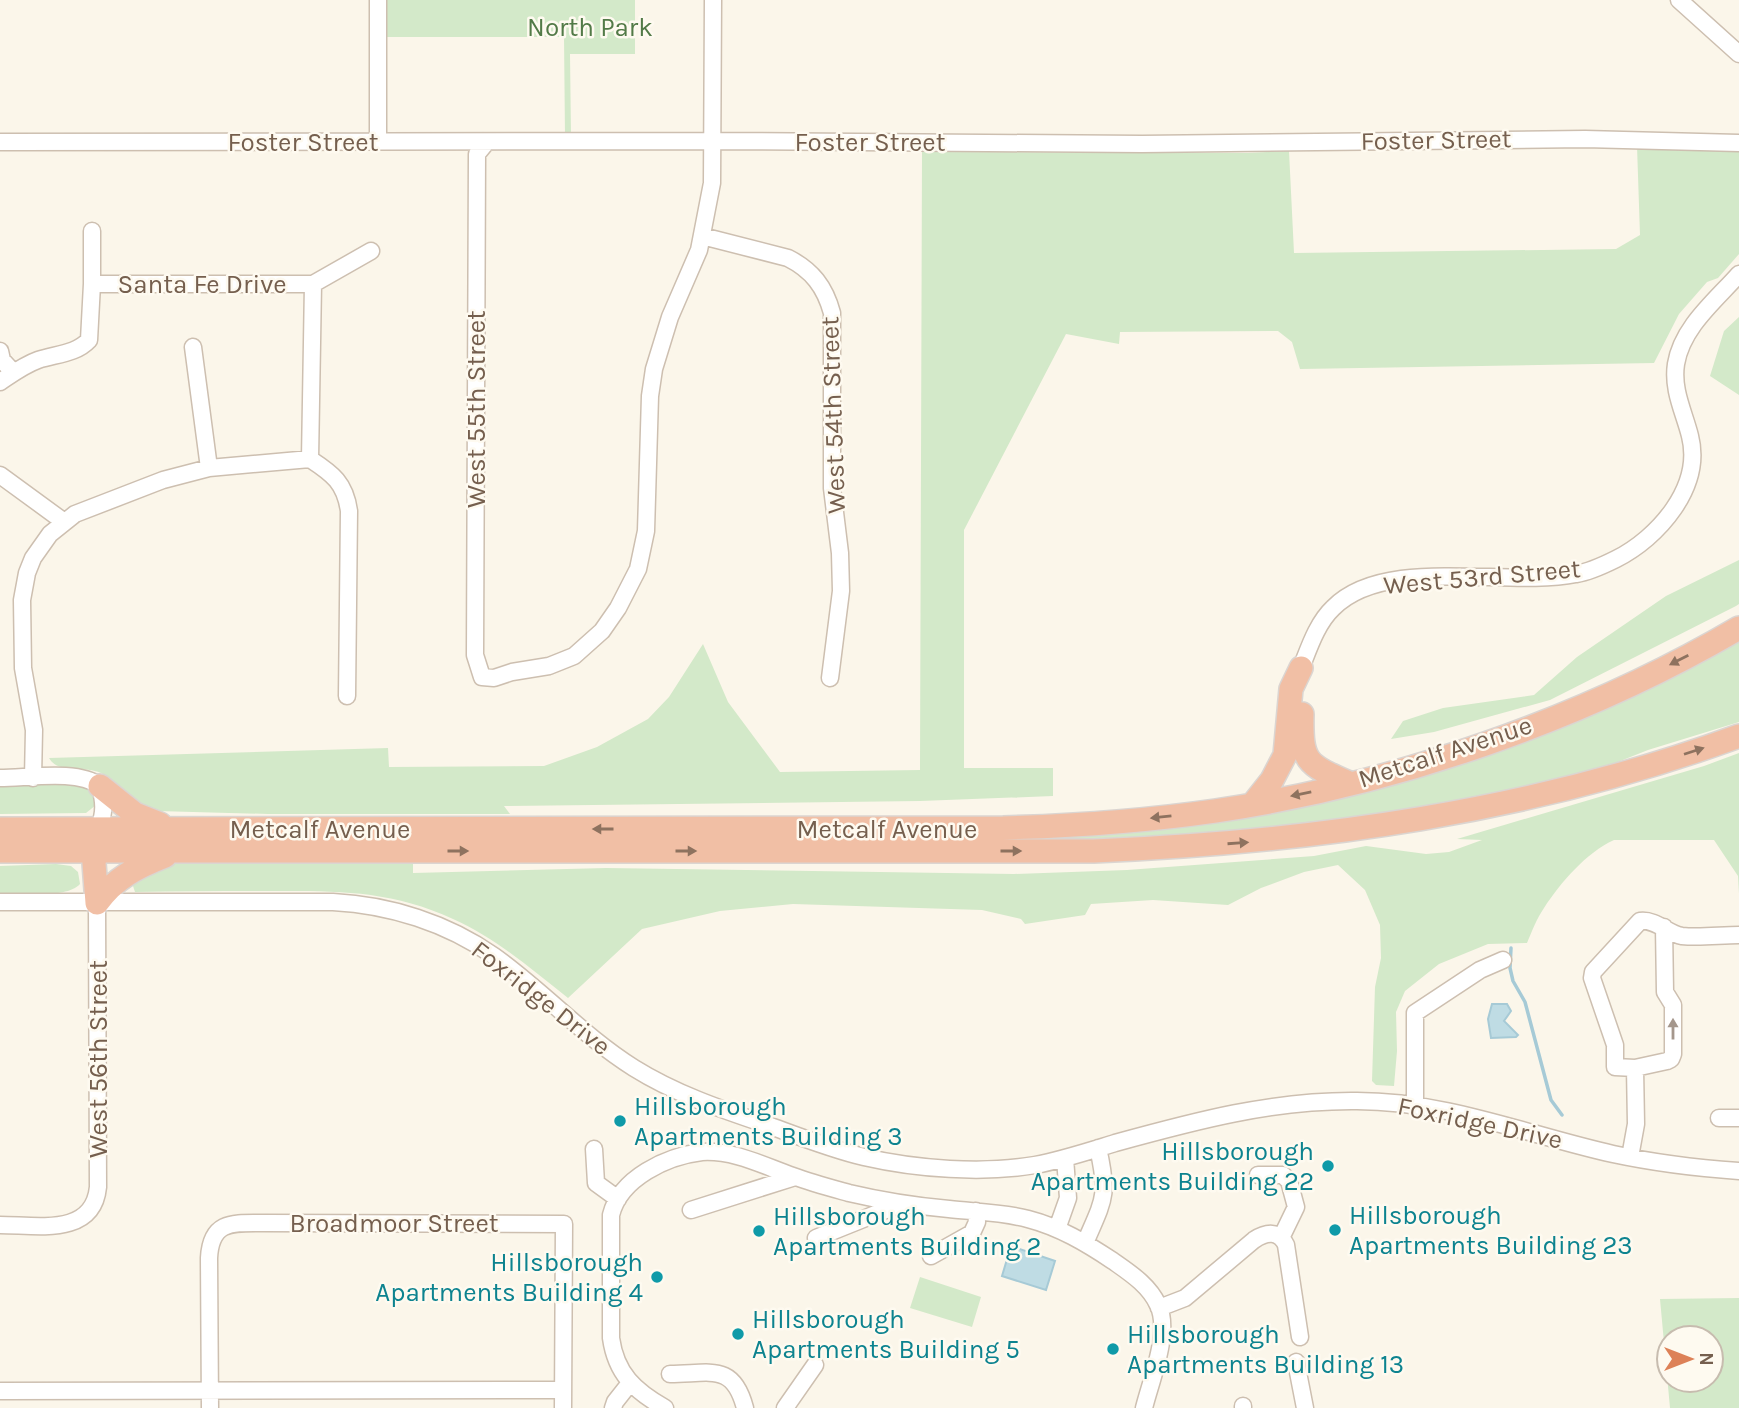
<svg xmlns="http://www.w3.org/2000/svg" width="1739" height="1408" font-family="Karla,sans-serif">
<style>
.green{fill:#d3e9c9;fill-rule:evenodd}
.water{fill:#bfdce4;stroke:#a6cad6;stroke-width:2}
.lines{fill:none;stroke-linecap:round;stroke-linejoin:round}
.stream{stroke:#a6cad6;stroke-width:3.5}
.minor-casing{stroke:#cdbfb0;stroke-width:19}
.highway-casing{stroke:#dbd5d1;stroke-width:26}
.minor{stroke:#fff;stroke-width:16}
.highway{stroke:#f1bfa5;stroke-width:23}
.oneway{fill:#8e725f}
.oneway2{fill:#a5978c}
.culture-dot{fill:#0f9aa8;stroke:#fefaf0;stroke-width:2.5}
.labels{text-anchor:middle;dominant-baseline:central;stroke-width:5;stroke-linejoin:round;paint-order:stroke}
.park-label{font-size:26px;fill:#527a47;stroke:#fefaf0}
.street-label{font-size:26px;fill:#755f4e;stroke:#fefaf0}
.culture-label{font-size:26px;fill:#0d838f;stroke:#fefaf0;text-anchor:start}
</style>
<rect width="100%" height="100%" fill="#fbf6ea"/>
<path class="green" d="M383,0H635V54H570L571,136H565L564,37H383Z
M1637,146L1739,147V254L1718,278L1707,282L1679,314L1654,363L1300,369L1292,342L1278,331L1120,332L1119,344L1066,334L964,530V768H1053V796L920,801L504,806L510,814H268L157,811C131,804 122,784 101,773C84,765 59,775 49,758L388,748L389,767L544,766L597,747L648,719L669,697L703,644L728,702L780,772L920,770L922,152L1248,153L1289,151L1294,253L1616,249L1640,235Z
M1739,317V395L1710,376L1724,331Z
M1739,560V604L1736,606L1550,700L1434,732L1391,739L1403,721L1443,708L1534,695L1577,657L1666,596Z
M1739,637V722L1648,750L1585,775L1487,798L1312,827L1080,842L356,839L946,835L1352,790Z
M1739,753V894L1738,876L1714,840H1614C1586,853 1561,882 1544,908C1537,918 1532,931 1527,943L1488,944L1439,964L1405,991L1396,1012L1397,1051L1394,1086L1376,1085L1372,1081L1375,987L1381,958L1380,925L1365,890L1338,865L1304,872L1261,888L1228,905L1153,900L1091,904L1085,915L1025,924L1021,919L982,910L793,904L720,911L642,929L568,998C531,969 496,938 453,919C388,889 333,891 264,891C221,891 178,891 135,892L133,886L135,880L172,864L413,861V873L606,868L1014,874L1127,870L1314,856L1366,846L1426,854L1449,852L1482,840L1457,839L1704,766Z
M73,781C87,785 95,789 96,805L86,813L0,814V783Z
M56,864L71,866L78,872L80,884C67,899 20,893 0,893V866Z
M920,1277L981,1297L972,1327L910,1308Z
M1739,1298V1408H1670L1660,1299ZM1711,1338V1380H1669V1338Z"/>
<path class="water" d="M1492,1004H1507L1511,1011L1504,1021L1518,1035L1516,1037L1491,1038L1488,1019Z
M1011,1246L1055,1261L1046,1290L1002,1276Z"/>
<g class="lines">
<path class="stream" d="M1511,948L1510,968L1513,981L1525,1002L1551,1100L1562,1115"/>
<defs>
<path id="minor" d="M1679,0L1739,54
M378,141V0
M0,142L713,141L1142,144L1585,139L1739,143
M486,143L477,154L475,655L482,677L494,678L512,672L549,666L574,656L602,631L618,608L638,569L646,531L650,396L654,369L670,317L699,250L712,183L713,0
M702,236L788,258C812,270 825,287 832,313V488L840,553L841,591L830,678
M92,284H313
M313,284L310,459C333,474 345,483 349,511L347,696
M313,284L371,251
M193,347L209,468
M0,351L2,360L13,372
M0,382C12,374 24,365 38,360C56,354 76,354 89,340L92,284V231
M0,475L63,521
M1301,668C1309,648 1317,623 1333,608C1385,555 1507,588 1576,574C1589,572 1604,565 1616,559C1658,538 1703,487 1690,436C1684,412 1672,390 1676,364C1682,327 1716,300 1739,274
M0,778C28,778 78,769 100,786C104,802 105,812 99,827
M33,778L34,730L23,668L22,600L27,573L33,558L50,534L75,514L163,480L209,468L310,459
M0,902H333C390,905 447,923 494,956C543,991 583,1036 634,1068C674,1093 720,1109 765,1124C798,1136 830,1149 864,1157C916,1169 983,1174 1035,1165C1062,1160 1089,1151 1115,1143C1195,1121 1273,1100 1357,1101C1446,1101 1528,1135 1613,1154C1655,1163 1696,1168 1739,1171
M1635,1068L1667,1061L1671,1059L1673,1054V1005L1665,992L1664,927
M1415,1105V1013L1480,970L1503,960
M1719,1118H1739
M594,1149L596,1183L618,1199
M1630,1157L1636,1124L1635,1068L1615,1067V1045L1592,978L1593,972L1640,921C1656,919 1668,934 1682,936C1700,938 1721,935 1739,935
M1258,1175H1283L1289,1181L1296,1207L1281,1238
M691,1210L795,1177
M0,1225C37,1225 93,1237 98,1187L97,903
M1057,1229L1068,1198L1065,1158
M816,1238L898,1205
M1085,1243C1104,1199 1109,1196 1098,1148
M931,1256L972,1233L977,1222L976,1211
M1159,1308L1185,1298L1254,1240C1266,1232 1279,1230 1286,1245L1300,1337
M1296,1362L1305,1408
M670,1374C710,1374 733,1362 745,1408
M0,1391L563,1390
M1243,1406V1408
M210,1408L209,1258C211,1220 233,1223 264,1223L564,1224L563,1408
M613,1408L615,1402L630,1383
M665,1408C635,1391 616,1374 611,1338V1215C620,1178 667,1156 702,1152C734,1150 764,1166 793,1176C812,1183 831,1188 849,1193C883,1201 915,1206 949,1209C976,1212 1002,1212 1028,1219C1059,1227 1086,1243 1113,1261C1130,1273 1149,1285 1158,1305C1171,1331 1151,1380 1144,1408
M785,1408L815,1365"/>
<path id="highway" d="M1302,714C1301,762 1306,764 1349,783
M100,786L135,814L160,824
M1253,804L1272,780L1285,755L1291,689L1301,668
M0,829L1003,828C1074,826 1145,821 1215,811C1393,785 1584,719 1739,628
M0,851H1094C1314,842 1531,812 1739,736
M97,903L94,863L96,852L107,843
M97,903C115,878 137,867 165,856"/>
</defs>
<use href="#minor" class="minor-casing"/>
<use href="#highway" class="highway-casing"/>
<use href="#minor" class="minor"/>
<use href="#highway" class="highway"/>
</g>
<defs><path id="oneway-solid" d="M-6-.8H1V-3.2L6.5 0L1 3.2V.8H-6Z" transform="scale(1.75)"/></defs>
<g class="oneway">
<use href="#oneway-solid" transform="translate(1679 660) rotate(153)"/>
<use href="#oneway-solid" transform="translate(1694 751) rotate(-18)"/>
<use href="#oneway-solid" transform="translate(1301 794) rotate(168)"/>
<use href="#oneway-solid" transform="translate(1161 817) rotate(174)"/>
<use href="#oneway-solid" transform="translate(603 829) rotate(-180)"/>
<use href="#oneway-solid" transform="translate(1238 843) rotate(-4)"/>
<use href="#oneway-solid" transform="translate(458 851)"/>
<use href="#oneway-solid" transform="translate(686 851)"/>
<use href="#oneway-solid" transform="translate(1011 851)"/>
</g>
<use class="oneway2" href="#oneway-solid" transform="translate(1673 1029) rotate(-90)"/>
<g class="culture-dot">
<circle cx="620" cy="1121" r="7"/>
<circle cx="1328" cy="1166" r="7"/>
<circle cx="1335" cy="1230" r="7"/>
<circle cx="759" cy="1231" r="7"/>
<circle cx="657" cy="1277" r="7"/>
<circle cx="738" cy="1334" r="7"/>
<circle cx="1113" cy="1349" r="7"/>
</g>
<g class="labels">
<g class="park-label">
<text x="590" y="27">North Park</text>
</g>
<g class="street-label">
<text transform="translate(1436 140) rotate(-1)">Foster Street</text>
<text x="303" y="142">Foster Street</text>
<text x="870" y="142">Foster Street</text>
<text x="202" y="284">Santa Fe Drive</text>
<text transform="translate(476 409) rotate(-90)">West 55th Street</text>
<text transform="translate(833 415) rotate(-92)">West 54th Street</text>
<text transform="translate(1482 577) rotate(-5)">West 53rd Street</text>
<text transform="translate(1445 752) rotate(-18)">Metcalf Avenue</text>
<text x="320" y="829">Metcalf Avenue</text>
<text x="887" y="829">Metcalf Avenue</text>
<text transform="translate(541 998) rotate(38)">Foxridge Drive</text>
<text transform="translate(98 1059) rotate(-90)">West 56th Street</text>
<text transform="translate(1480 1123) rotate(12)">Foxridge Drive</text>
<text x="394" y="1223">Broadmoor Street</text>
</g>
<g class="culture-label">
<text x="634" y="1106">Hillsborough<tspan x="634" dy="30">Apartments Building 3</tspan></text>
<text x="1314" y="1151" text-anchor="end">Hillsborough<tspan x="1314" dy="30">Apartments Building 22</tspan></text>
<text x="1349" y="1215">Hillsborough<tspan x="1349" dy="30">Apartments Building 23</tspan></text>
<text x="773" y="1216">Hillsborough<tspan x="773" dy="30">Apartments Building 2</tspan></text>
<text x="643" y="1262" text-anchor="end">Hillsborough<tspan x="643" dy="30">Apartments Building 4</tspan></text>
<text x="752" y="1319">Hillsborough<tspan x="752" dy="30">Apartments Building 5</tspan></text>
<text x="1127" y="1334">Hillsborough<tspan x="1127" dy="30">Apartments Building 13</tspan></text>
</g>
</g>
<g transform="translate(1690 1359) rotate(90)"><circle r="33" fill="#fefaf0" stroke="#c7bcaf" stroke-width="2"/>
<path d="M0-5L12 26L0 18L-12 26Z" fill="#dd8157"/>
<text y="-10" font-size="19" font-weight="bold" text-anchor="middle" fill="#755f4e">N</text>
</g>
</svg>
